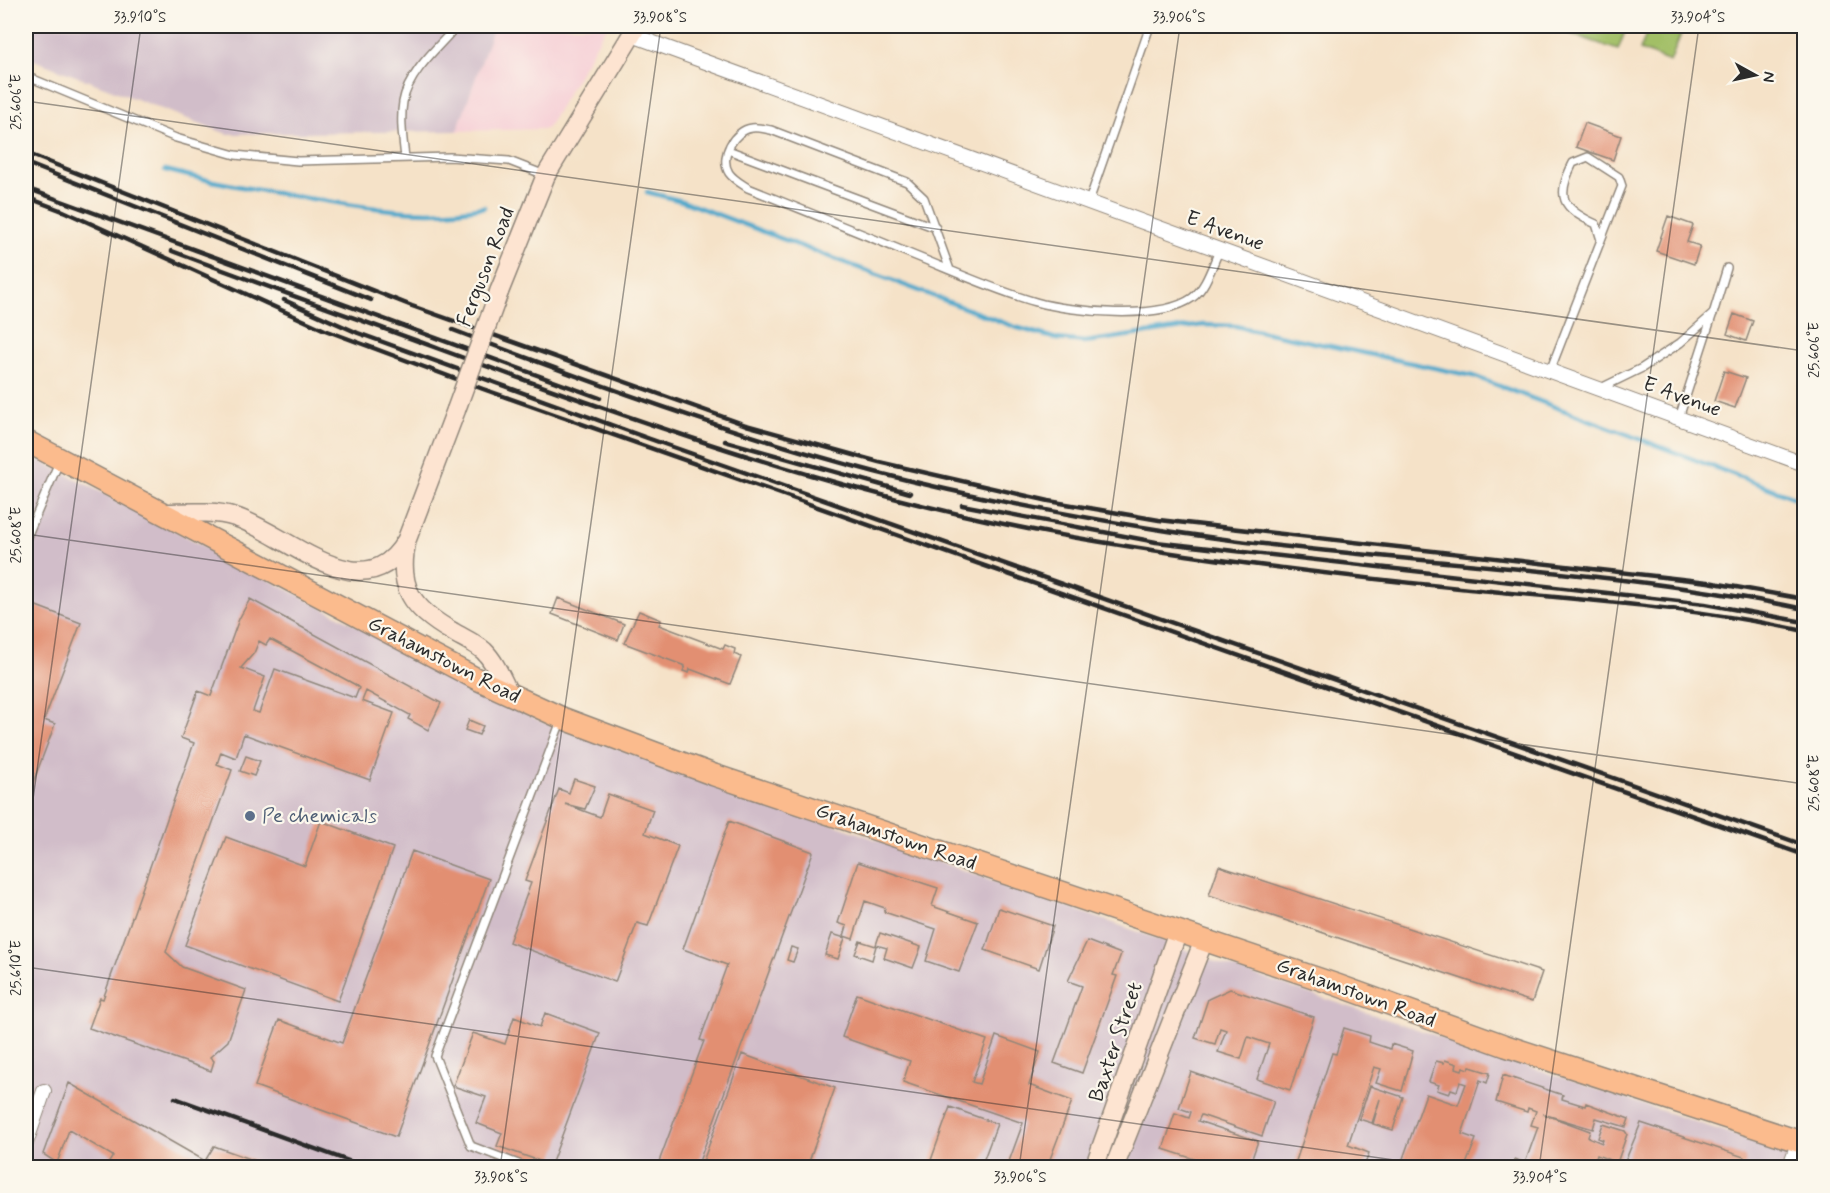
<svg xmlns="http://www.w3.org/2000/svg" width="1830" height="1193" font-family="Mynerve,sans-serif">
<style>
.built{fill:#f6cfd6}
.industrial{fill:#d1bdc9}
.green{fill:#a2bf66;stroke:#667548;stroke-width:1.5}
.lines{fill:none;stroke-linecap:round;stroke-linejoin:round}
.stream{stroke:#4da7cb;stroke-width:4.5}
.building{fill:#e28f72;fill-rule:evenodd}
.service-casing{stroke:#90867a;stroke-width:10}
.minor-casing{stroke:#90867a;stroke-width:16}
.secondary-casing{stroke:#90867a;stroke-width:21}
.primary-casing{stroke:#90867a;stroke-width:24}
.service{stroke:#fff;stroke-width:7}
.minor{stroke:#fff;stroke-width:14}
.secondary{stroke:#fde4d1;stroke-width:18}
.primary{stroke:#fbbb8d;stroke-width:21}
.rail{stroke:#2b2b2b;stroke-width:4.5}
.secondary-bridge-casing{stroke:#90867a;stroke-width:21;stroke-linecap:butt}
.secondary-bridge{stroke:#fde4d1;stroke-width:18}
.ticks{fill:none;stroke:#2b2b2b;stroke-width:1.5;stroke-opacity:0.45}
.service-dot{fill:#5c6f8a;stroke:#fbf7ec;stroke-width:2}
.labels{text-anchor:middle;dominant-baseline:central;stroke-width:4.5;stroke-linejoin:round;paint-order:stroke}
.street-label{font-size:21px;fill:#2b2b2b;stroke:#fbf7ec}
.service-label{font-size:21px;fill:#4e5e75;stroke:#fbf7ec;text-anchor:start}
.neatline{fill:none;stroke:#2b2b2b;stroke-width:2}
.ticks-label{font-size:15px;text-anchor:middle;fill:#2b2b2b}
</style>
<rect width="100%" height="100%" fill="#fbf7ec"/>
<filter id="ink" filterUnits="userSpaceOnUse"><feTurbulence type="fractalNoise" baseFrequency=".0167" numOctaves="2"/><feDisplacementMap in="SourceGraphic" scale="12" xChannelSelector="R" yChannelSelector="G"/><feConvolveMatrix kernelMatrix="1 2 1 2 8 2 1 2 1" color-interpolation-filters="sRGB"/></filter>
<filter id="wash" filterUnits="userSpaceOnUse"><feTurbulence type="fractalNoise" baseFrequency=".008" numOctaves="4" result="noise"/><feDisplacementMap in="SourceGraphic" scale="24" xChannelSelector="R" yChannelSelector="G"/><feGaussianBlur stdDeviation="1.35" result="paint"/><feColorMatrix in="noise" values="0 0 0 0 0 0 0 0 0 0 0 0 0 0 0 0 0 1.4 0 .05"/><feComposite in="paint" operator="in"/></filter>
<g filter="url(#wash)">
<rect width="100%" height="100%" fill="#f5e2c8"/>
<path class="built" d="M494,26H607L547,129L457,131Z"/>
<path class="industrial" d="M26,26H494L457,131L227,134L26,57Z
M26,453L538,720L1164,941L1218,963L1804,1158V1167H26Z"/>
<path class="green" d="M1548,26H1627L1618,50Z
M1649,26H1684L1670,62L1640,50Z"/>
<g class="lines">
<path class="stream" d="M165,170C220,184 277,194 333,202C387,210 429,217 484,207
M647,192L682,201L1015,327L1057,339L1085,342L1203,325L1235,326L1473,376L1804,501"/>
</g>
<g id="blocks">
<path class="building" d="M1585,123L1621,136L1613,160L1576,147Z
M1668,216L1693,225L1687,242L1700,246L1694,264L1656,251Z
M1734,314L1753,321L1746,341L1727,334Z
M1724,371L1746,378L1735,408L1714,401Z
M558,598L624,624L618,640L552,614Z
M250,599L441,703L428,730L408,719L410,715L366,691L362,701L394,713L370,780L244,734L236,758L221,752L217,764L232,770L166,952L182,967L246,990L228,1041L210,1057L214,1061L211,1071L89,1028L100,998L103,999L194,743L181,738L198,691L211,696L239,619ZM270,639L354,684L359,688L355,698L275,669L259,713L253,711L265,677L241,668L254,653L259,641L266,645Z
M26,602L81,623L44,720L55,724L26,801Z
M639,611L661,620L659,625L723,649L725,645L735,649L734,654L741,657L730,684L690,669L689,673L683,671L685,666L624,643Z
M469,720L483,726L479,735L465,730Z
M246,756L260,761L254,776L240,771Z
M574,779L595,786L585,809L565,804L600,817L608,794L653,810L645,833L678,846L648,926L637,923L615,982L509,942L531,883L525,881L559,789L569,793Z
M321,821L393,848L338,1001L185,945L226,837L305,866Z
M729,821L813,852L697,1167H657L704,1041L700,1040L727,965L683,949Z
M412,851L489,879L396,1137L255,1086L279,1020L342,1043Z
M858,862L938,888L932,906L978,922L959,972L926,961L936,929L884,912L885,908L865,901L853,939L844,936L847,926L838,923Z
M1219,866L1542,972L1532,1002L1209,895Z
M999,908L1053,926L1039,969L985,950Z
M880,933L921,947L913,968L884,958L887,948L876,945Z
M832,934L845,938L838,959L825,955Z
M860,941L876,946L872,960L855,954Z
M1087,941L1121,954L1113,975L1117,976L1082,1073L1054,1063L1082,986L1068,981Z
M791,947L798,949L793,962L787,960Z
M1230,989L1314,1017L1290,1090L1257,1079L1269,1044L1248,1037L1241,1059L1218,1052L1226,1030L1220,1028L1215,1044L1195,1038L1208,999Z
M857,994L987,1040L972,1082L979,1084L996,1036L1040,1052L1029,1085L1072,1101L1047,1167H1007L1023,1123L903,1082L910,1061L842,1037Z
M545,1013L600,1033L551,1165L497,1146L502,1133L476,1123L486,1097L453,1086L473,1033L505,1044L514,1017L540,1027Z
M1344,1028L1370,1036L1369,1042L1390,1049L1391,1044L1413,1051L1402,1091L1376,1083L1381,1069L1374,1067L1348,1145L1369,1153L1364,1167H1294L1332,1053L1336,1054Z
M742,1054L835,1088L807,1167H701Z
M1445,1060L1457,1064L1456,1068L1462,1070L1463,1067L1469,1069L1470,1067L1490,1073L1487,1083L1480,1080L1462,1134L1476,1139L1465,1167H1400L1426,1094L1458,1105L1466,1084L1460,1082L1457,1091L1451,1089L1449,1094L1437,1090L1439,1085L1429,1082L1436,1061L1444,1063Z
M1191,1072L1274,1101L1262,1136L1201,1115L1198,1121L1258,1141L1249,1167H1219L1163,1149L1175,1113L1189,1118L1191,1112L1179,1108Z
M1503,1075L1563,1095L1562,1099L1585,1106L1586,1103L1629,1119L1626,1127L1596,1118L1593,1129L1543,1114L1590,1131L1588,1137L1602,1143L1603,1140L1598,1138L1603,1124L1625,1131L1627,1134L1617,1163L1597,1155L1593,1167H1512L1515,1159L1525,1163L1538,1127L1531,1125L1536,1111L1528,1108L1527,1112L1496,1102Z
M69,1083L205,1161L214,1146L273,1167H106L113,1156L69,1130L57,1163L43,1154Z
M1370,1086L1403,1097L1393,1130L1373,1124L1380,1099L1372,1123L1359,1119Z
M950,1107L997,1124L981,1167H943L930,1163Z
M1641,1123L1744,1157L1746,1162L1744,1167H1634L1624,1164Z"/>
</g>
</g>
<g filter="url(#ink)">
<use href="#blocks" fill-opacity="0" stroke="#90867a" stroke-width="1.5"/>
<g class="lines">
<defs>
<path id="service" d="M26,76L176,138L235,155L298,161L450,157L509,161L545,175
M728,150L936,228
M405,158C403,139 400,121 403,102C408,73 439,46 457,26
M1088,204L1150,26
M950,270L924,198L907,182L771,130C765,129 757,127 752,128C734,130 719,157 729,173C734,180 742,184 748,188C803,210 858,232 913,255C953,271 994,290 1036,302C1072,312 1160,321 1192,298C1206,288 1212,266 1219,251
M1550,371L1622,186L1619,177L1588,157L1573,163C1556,197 1561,208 1596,224L1601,240
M1601,388L1642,368L1680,343L1713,314L1727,268
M1679,418L1712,316
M26,539L59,462
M529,1168L471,1146L435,1056L561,721"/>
<path id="minor" d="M632,35L1804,464
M26,1143L44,1091
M1789,1168L1799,1141"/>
<path id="secondary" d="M499,292L546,175L637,26
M456,410L407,539C396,587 412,609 453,632C463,638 475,643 484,651C496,663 502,680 510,695
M161,513C184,513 213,510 235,517C285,532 364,614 406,541
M1094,1168L1178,931
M1114,1168L1204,940"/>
<path id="primary" d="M26,441L477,679L562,718L714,775L1337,985L1506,1046L1804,1143"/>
</defs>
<use href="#service" class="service-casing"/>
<use href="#minor" class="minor-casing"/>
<use href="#secondary" class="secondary-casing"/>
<use href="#primary" class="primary-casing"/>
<use href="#service" class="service"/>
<use href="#minor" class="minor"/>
<use href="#secondary" class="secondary"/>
<use href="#primary" class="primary"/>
<path class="rail" d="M26,153L412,306L746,425L879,462L1049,501L1159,520L1708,582L1804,599
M26,163L371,300
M26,188L600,398
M26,197L68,213
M61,210L325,330L483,389L1804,855
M172,251C262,285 352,317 442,350C641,423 840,494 1049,533C1188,558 1329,575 1469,589C1581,600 1694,607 1804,631
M284,300L358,333L650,439L1804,845
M453,330C592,383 732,434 875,472C967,496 1061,514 1155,529C1370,564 1591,564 1804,609
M725,441L910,493
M962,505L1156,542L1705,604L1804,622
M175,1098L368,1168"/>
<defs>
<path id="secondary-bridge" d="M456,410L499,292"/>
</defs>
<use href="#secondary-bridge" class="secondary-bridge-casing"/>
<use href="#secondary-bridge" class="secondary-bridge"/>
</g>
</g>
<path class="ticks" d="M26,101L1804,351M26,534L1804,784M26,849L141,26M26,967L1451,1168M500,1168L661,26M1019,1168L1180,26M1539,1168L1699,26"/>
<circle class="service-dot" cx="250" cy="816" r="6"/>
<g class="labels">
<g class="street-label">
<text transform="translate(1225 231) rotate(20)">E Avenue</text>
<text transform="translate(486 267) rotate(-69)">Ferguson Road</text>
<text transform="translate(1682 397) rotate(20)">E Avenue</text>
<text transform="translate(444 660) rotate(27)">Grahamstown Road</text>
<text transform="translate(896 837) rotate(19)">Grahamstown Road</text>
<text transform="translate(1356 993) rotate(20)">Grahamstown Road</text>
<text transform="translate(1116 1042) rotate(-71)">Baxter Street</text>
</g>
<g class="service-label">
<text x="262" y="816">Pe chemicals</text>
</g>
</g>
<rect width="1830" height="1193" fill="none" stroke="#fbf7ec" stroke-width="66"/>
<g transform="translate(1755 75) rotate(98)" stroke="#fbf7ec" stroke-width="4.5" paint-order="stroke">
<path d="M0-4.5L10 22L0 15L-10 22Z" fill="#2b2b2b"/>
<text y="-9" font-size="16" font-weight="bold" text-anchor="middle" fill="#2b2b2b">N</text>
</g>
<rect x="33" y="33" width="1764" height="1127" class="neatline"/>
<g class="ticks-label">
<text x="140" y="22">33.910°S</text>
<text x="660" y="22">33.908°S</text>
<text x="1179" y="22">33.906°S</text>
<text x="1698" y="22">33.904°S</text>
<text transform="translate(16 102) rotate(-90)" y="5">25.606°E</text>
<text transform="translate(1814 350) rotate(-90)" y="5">25.606°E</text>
<text transform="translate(16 535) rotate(-90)" y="5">25.608°E</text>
<text transform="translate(1814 783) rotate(-90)" y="5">25.608°E</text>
<text transform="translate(16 968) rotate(-90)" y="5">25.610°E</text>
<text x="501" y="1182">33.908°S</text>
<text x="1020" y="1182">33.906°S</text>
<text x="1540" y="1182">33.904°S</text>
</g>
</svg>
